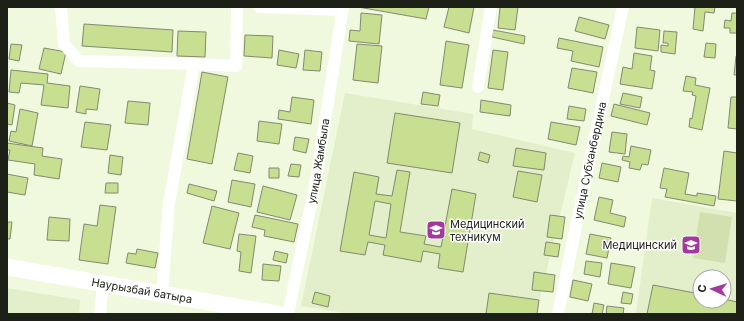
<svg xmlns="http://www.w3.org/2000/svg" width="744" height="321" font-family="Inter,sans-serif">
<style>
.built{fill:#e3eecb;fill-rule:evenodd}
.green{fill:#d1e0ae}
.building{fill:#c8de90;stroke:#828a71;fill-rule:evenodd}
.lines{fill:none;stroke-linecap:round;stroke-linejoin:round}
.street{stroke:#fff;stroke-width:12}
.secondary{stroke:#fff;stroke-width:17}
.labels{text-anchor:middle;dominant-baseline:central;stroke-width:3;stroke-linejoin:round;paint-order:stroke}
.street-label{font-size:11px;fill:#1d2016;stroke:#fff}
.poi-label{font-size:11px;fill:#1d2016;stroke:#fff;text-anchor:start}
</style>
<rect width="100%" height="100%" fill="#f0f9dd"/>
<path class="built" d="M345,93L473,114L472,129L575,153L536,314H353L301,306Z
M652,198L737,213V314H636ZM700,277H724V301H700Z
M7,288L80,300L79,314H7Z"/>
<path class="green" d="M700,212L732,217L725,263L693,258Z"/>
<path class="building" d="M358,7H429L426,19Z
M449,7H474L469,33L444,27Z
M500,7H518L515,30L498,28Z
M695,7H715L714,13L705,12L703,31L693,29Z
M361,13L382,15L379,44L349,41L350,30L360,31Z
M732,13H737V33H730V28H724L725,20L731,21Z
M579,17L609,25L605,39L575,31Z
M84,24L173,30L172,52L82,46Z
M637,27L660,30L658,51L635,48Z
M493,30L525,36L524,44L492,37Z
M178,31L206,32L205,57L177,56Z
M664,31L677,32L675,54L661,52V45L668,46V43H663Z
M245,35L273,36L272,58L244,56Z
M559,38L603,47L599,67L571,61L573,51L557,48Z
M446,41L469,45L462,88L440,85Z
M706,43L716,44L715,58L704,57Z
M11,44L22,45L19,61L9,59Z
M357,44L382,46L378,83L353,80Z
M44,48L66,52L61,74L39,69Z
M279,50L299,54L296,68L277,65Z
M305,50L322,52L320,71L303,70Z
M493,50L508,52L503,90L488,88Z
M634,53L652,56L650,70L655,71L652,89L620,84L623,67L632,69Z
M736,56H737V75H734Z
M572,68L597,72L593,93L568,88Z
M11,70L48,74L47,83L70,86L68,108L41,105L44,85L21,83L19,93L9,92Z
M202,72L228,77L212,164L187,159Z
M686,76L696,78L695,85L710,88L702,130L689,127L690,118L692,119L696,96L692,95L693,92L683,91Z
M80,86L100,89L97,110L86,109V114L76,112Z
M423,92L440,95L438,106L421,104Z
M623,93L642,97L640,108L620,104Z
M292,97L314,100L311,124L278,119L279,110L290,112Z
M731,97H737V129L728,128Z
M481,100L511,105L510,116L480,112Z
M128,101L150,103L148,125L125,123Z
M7,103L15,105L12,125L7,124Z
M614,104L650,113L647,125L611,116Z
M569,106L586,109L584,121L567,119Z
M20,109L38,113L32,146L9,141L11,131L16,132Z
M395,113L460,123L452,173L387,163Z
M259,121L282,124L279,144L257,141Z
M85,122L111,125L107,150L81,147Z
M551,122L580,127L576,145L548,139Z
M612,132L627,134L625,154L609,152Z
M295,137L309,139L306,153L293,150Z
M7,143L43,148L42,156L62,159L59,179L34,175L35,164L8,160L10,150H7Z
M631,146L651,150L648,165L642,164L640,170L629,168L630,162L622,160L623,156L629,157Z
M516,148L546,153L544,170L513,166Z
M724,151L737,153V201L718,199Z
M480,152L490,155L488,163L478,160Z
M238,153L253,156L250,173L234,170Z
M110,155L123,157L121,175L108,173Z
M602,163L621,167L618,182L599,178Z
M291,164L301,165L299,177L288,176Z
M269,168H279V178H269Z
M664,168L689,173L685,194L697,196V193L716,196L714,206L665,197L667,189L660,188Z
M397,170L410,172L400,232L426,236L424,244L441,247L452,189L476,194L463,272L438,268L440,254L423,251L421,262L383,255L385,245L368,242L365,255L340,251L354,172L379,177L376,194L392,196ZM375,201L391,204L386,238L369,235Z
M518,171L542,175L537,202L513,197Z
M7,174L28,178L25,195L7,192Z
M232,180L255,184L251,207L228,202Z
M106,183H118V193H105Z
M189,184L217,191L214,201L187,193Z
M263,186L297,195L290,220L257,212Z
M599,197L613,200L610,213L626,217L624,227L594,220Z
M100,205L116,207L108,264L79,260L84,224L97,226Z
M212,206L239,213L230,249L203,243Z
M255,215L298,224L294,242L264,236L265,230L252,227Z
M550,215L565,217L562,239L547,237Z
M49,217L70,219L69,241L47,240Z
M7,222H12L10,239H7Z
M239,234L256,236L251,273L239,271L241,252L237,251Z
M590,234L611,238L607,258L586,254Z
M546,242L560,244L558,257L544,255Z
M137,249L158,253L155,268L126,263L128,253L136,254Z
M275,251L288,254L286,263L273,260Z
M586,261L602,263L600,277L584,274Z
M611,263L635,267L631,288L608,284Z
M263,264L281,266L279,281L262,280Z
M534,272L555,275L553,292L532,290Z
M573,280L592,284L588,301L570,297Z
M653,285L700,294V301H724V299L737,302V314H647Z
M315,292L330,296L328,307L312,303Z
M623,292L633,294L631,304L621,303Z
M489,293L539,300L537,314H486Z
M594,303L604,305L602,314H592Z
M607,306L624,308L623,314H606Z"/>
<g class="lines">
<g class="street">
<path d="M61,7L64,44L79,61L194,64"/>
<path d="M259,7L343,10"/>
<path d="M478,87L491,7"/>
<path d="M162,294L169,203L194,64L236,66L237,7"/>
<path d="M100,314L103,283"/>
<path id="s1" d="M288,314L315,185L343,7"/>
<path id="s2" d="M558,314L588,168L623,7"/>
</g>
<path class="secondary" id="s3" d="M7,267L277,314"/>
</g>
<defs>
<symbol id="university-square" viewBox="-11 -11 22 22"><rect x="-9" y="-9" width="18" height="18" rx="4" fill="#a3399b" stroke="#fff"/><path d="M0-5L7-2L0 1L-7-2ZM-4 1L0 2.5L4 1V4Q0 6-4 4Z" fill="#fff"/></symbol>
</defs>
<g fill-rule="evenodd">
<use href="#university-square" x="425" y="219" width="22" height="22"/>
<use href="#university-square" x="680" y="234" width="22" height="22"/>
</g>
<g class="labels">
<g class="street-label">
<text stroke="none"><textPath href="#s2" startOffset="157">улица Субханбердина</textPath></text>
<text stroke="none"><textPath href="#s1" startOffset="156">улица Жамбыла</textPath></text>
<text stroke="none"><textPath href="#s3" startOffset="137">Наурызбай батыра</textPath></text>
</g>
<g class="poi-label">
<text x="450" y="224">Медицинский<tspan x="450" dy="13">техникум</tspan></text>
<text x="677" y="245" text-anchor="end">Медицинский</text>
</g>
</g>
<rect width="744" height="321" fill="none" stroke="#1d2016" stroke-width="16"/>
<g transform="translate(712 289) rotate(274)"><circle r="19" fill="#ffffff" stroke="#a5a6a2"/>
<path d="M0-3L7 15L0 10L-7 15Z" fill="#a3399b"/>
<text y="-6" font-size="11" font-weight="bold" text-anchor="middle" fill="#1d2016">С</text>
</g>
</svg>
